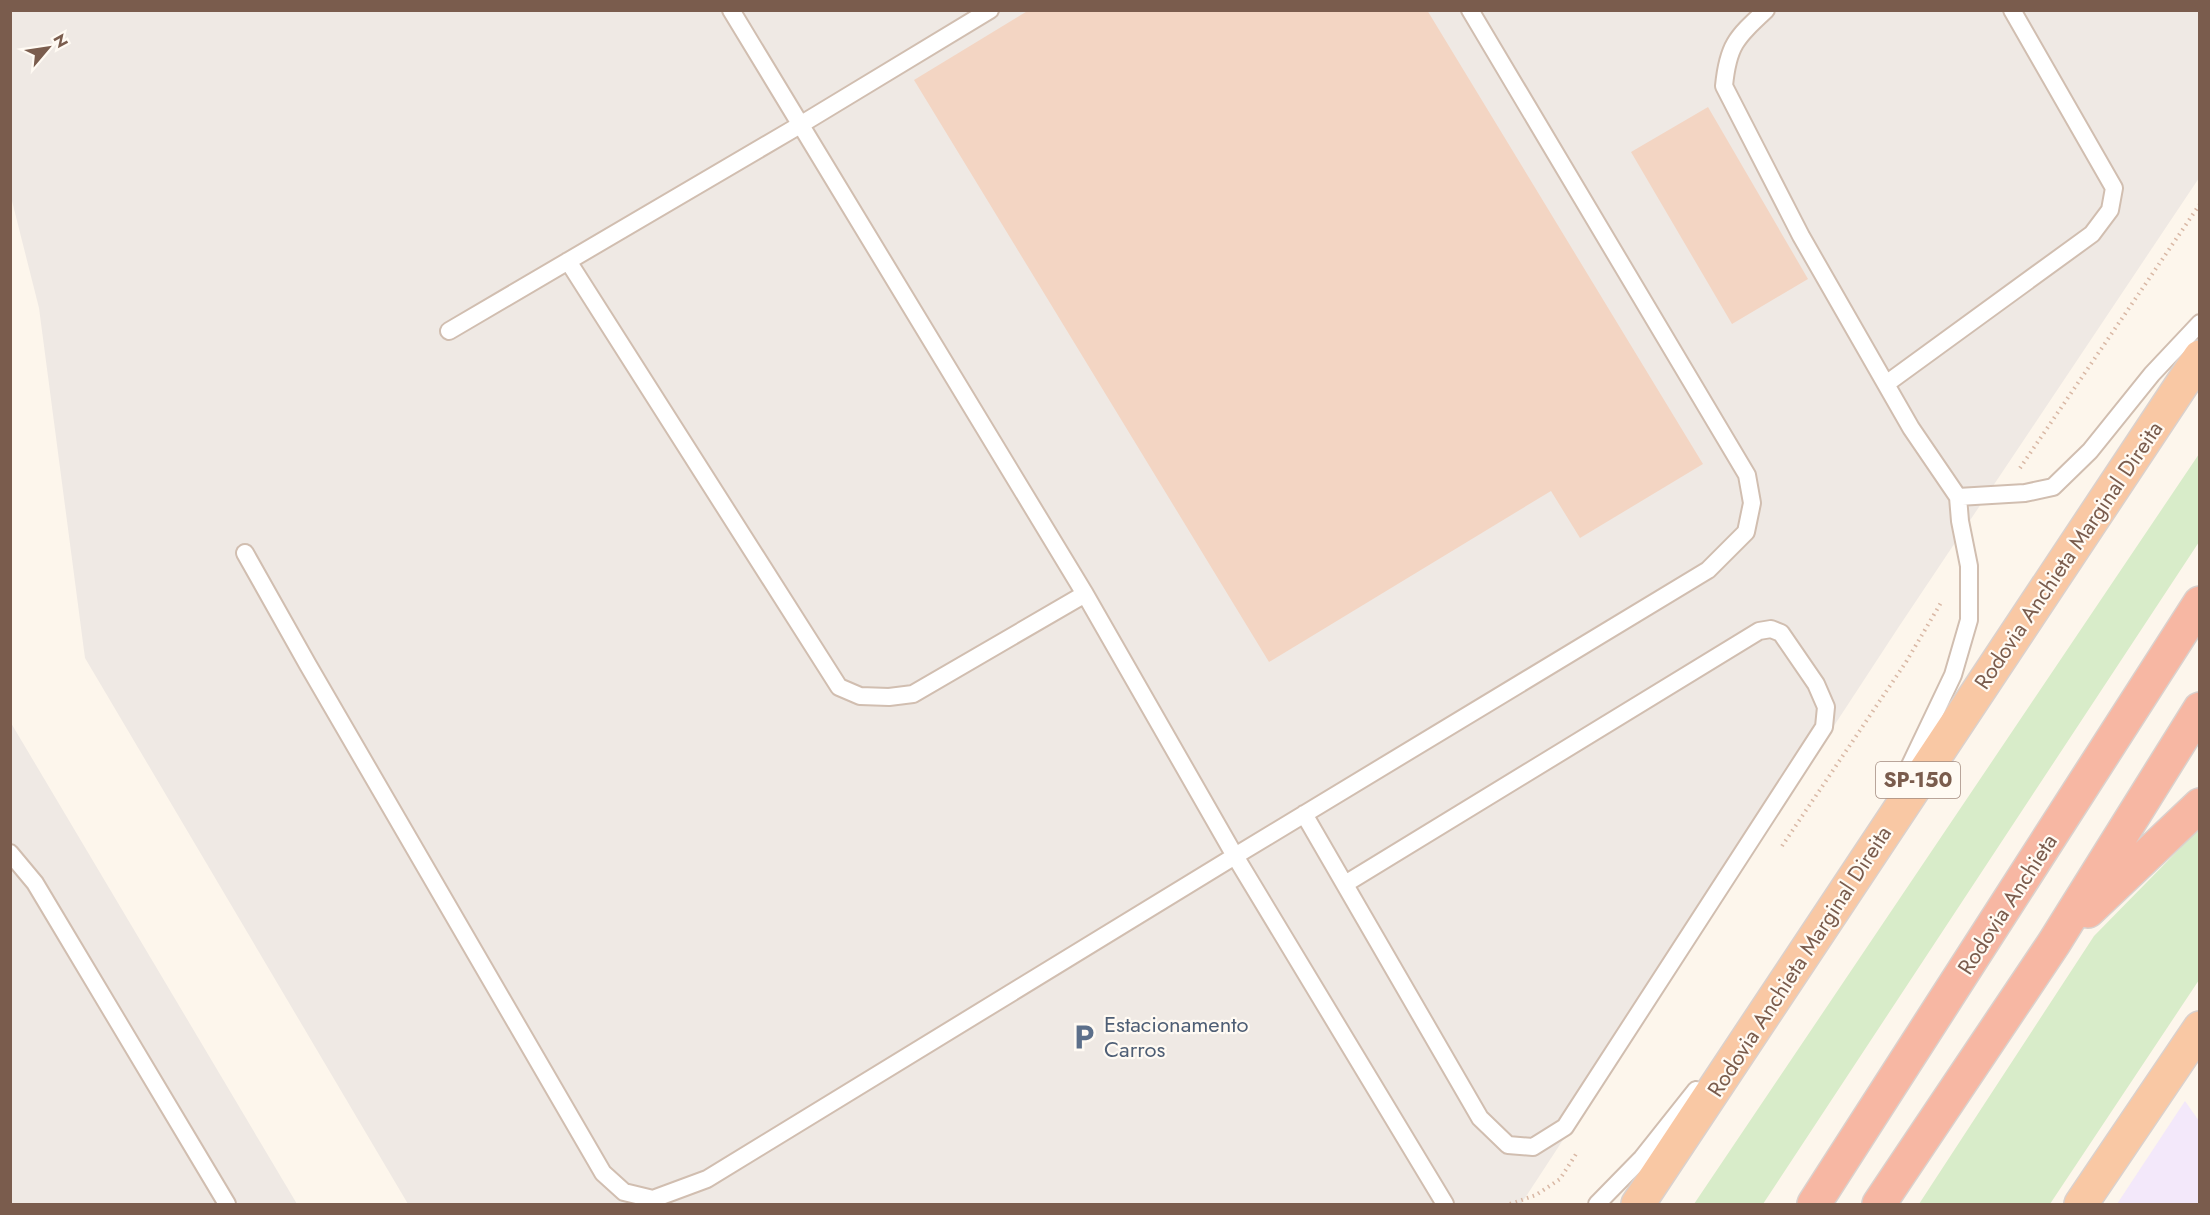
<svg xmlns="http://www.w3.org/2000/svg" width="2210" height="1215" font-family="Jost,sans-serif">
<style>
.industrial{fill:#efe9e4}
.education{fill:#f3e8fa}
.green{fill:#d8ecc9}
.building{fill:#f3d5c3}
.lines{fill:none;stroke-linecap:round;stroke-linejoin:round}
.service-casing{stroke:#d1beb0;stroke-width:20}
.trunk-casing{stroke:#dad1cd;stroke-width:36}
.motorway-casing{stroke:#dad1cd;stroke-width:36}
.path{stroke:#d9b8a5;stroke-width:4;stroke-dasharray:1.5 4.5;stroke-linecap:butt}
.service{stroke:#fff;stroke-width:16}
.trunk{stroke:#f9c8a4;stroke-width:33}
.motorway{stroke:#f7b7a3;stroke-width:33}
.labels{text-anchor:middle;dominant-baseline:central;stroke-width:4.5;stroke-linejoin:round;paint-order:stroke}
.shield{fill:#fffaf3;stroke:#a28b7f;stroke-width:1.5}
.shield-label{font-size:21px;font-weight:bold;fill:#7a5c4d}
.street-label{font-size:22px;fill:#7a5c4d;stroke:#fffaf3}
.service-label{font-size:22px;fill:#4e5e75;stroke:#fffaf3;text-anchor:start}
</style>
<rect width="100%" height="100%" fill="#fdf6ec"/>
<path class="industrial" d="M10,11H2199V178L1898,628L1521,1204H408L85,658L39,308L11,197Z
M11,723L297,1204H11Z"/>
<path class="education" d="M2185,1101L2199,1121V1204H2117Z"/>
<path class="green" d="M2199,454V542L1763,1204H1694Z
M2199,829V980L2050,1204H1919L2094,936Z"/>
<path class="building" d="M1029,10H1427L1703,464L1580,538L1551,491L1269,662L914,80Z
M1708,107L1808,279L1732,324L1631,152Z"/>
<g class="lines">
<defs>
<path id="service" d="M731,10L1085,594L1235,856L1445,1204
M1766,10C1736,38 1728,45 1724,86L1801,236L1911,428L1958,497L1960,521L1969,566V620L1953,675L1902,782
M568,261L839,687L860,696L889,697L913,694L1085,594
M449,331L800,125L990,10
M1886,384L2092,234L2110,210L2114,188L2012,10
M1958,497L2025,493L2053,487L2090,451L2152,374L2200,323
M245,553L308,665L603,1173L624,1192L653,1199L707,1179L1235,856L1708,570L1746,532L1752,503L1747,475L1470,10
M1304,814L1480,1118L1508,1145L1533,1147L1565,1127L1824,727L1826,707L1816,684L1781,633L1771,629L1759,631L1345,884
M10,853L35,883L227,1204
M1597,1204L1642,1158L1696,1090"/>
<path id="trunk" d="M1638,1204L2200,357
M2081,1204L2200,1028"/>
<path id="motorway" d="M2088,911L2200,805
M1814,1204L2200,603
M1879,1204L2054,943L2200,709"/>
</defs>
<use href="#service" class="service-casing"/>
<use href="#trunk" class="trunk-casing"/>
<use href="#motorway" class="motorway-casing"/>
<path class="path" d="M2020,468L2200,204
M1782,846L1906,662L1942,601
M1510,1204L1536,1195L1560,1179L1578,1151"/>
<use href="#service" class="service"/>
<use href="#trunk" class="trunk"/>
<use href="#motorway" class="motorway"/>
</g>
<defs>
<symbol id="parking-bare" viewBox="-9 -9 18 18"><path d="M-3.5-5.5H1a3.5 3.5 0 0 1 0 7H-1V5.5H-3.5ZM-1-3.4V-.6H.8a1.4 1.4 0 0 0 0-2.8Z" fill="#5c6f8a" stroke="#fffaf3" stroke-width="2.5" paint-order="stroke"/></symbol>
</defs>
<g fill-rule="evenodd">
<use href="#parking-bare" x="1065" y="1018" width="38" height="38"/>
</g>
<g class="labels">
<rect class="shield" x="1876" y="762" width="84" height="36" rx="4.5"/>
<g class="shield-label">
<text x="1918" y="780">SP-150</text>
</g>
<g class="street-label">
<text transform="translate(2068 555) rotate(-56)">Rodovia Anchieta Marginal Direita</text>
<text transform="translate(2007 904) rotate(-57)">Rodovia Anchieta</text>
<text transform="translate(1799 961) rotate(-57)">Rodovia Anchieta Marginal Direita</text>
</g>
<g class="service-label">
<text x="1104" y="1024">Estacionamento<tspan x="1104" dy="25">Carros</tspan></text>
</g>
</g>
<rect width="2210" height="1215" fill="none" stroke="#7a5c4d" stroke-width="24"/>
<g transform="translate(48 48) rotate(61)" stroke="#fffaf3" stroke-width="4.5" paint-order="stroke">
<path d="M0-4.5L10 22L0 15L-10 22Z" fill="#7a5c4d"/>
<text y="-9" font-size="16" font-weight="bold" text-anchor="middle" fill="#7a5c4d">N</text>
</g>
</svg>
